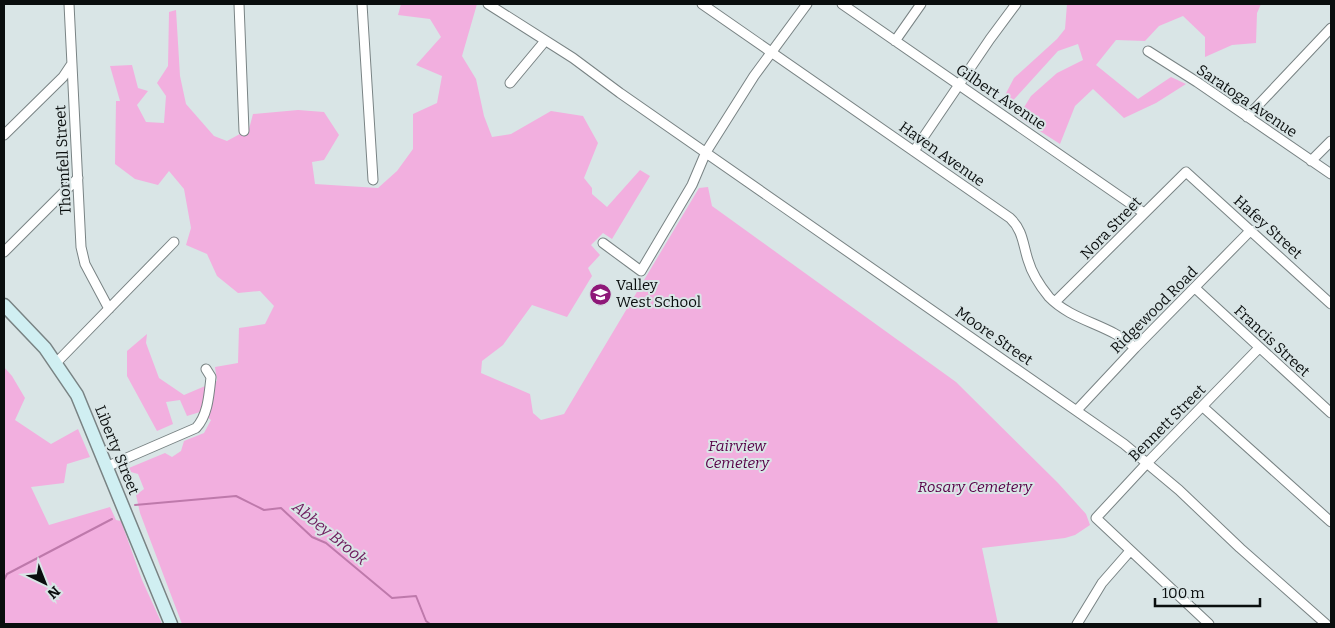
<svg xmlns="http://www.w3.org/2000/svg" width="1335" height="628" font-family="Bitter,serif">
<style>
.green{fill:#f2afdf}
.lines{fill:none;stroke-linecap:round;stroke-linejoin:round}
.stream{stroke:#be79ab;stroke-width:2}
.minor-casing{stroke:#798384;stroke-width:11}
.secondary-casing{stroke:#798384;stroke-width:15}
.minor{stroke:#fff;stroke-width:9}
.secondary{stroke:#d0eff2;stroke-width:12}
.labels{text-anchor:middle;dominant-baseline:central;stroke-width:4;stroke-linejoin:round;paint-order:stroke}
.street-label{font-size:15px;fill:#0a0e0e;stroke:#d9e5e6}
.poi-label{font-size:15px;fill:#0a0e0e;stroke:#d9e5e6;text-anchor:start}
.park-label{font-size:15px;font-style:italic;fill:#560047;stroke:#d9e5e6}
.water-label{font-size:16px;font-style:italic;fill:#6e1d5e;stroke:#d9e5e6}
</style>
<rect width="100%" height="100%" fill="#d9e5e6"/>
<path class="green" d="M401,4H477L462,56L476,79L484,116L492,137L511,134L551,111L583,116L598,143L584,178L592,188V194L607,207L640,170L650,176L612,239L603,233L591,245L600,255L588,268L592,276L567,317L532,305L503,345L482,361L481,373L530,394L533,413L541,420L564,414L699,188L708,187L712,206L956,382L1058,483L1086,514L1090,525L1075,535L1065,538L982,548L998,624H182L140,513L136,495L144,489L138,474L124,470L165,453L172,457L181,451L184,441L204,433L211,420L200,412L187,416L180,400L166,402L173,424L157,431L127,376V351L147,334L146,343L159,378L184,395L217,381L215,367L238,363L239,328L265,324L274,306L260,291L238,293L217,276L207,254L186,245L191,228L184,189L169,171L158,185L135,179L115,164L116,101H120L110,66L132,65L138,88L148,91L137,105L146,122L164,123L166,96L157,83L168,66L169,12L176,10L180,76L186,104L214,136L227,141L249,129L253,114L298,110L324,112L339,135L324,160L312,162L315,184L378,188L397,171L413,149V114L437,103L442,76L416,65L441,37L430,19L398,15Z
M1067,4H1261L1257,13L1256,43L1232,45L1205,57V37L1183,16L1159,26L1145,41L1116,40L1096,65L1138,99L1171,77L1186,84L1156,103L1124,118L1093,89L1075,106L1060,144L1018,117L1031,96L1057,73L1083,60L1078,44L1058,51L1009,105L1003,99L1014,78L1057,39L1065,29Z
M4,367L12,376L25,398L15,420L51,444L78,429L90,457L67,464L64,483L31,487L49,525L110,507L116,520L121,521L142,580L162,624H4Z"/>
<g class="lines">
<path class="stream" d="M135,505L236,496L264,510L281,508L312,537L326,543L392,598L416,596L426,621L430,624
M4,580L7,574L112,519"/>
<defs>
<path id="minor" d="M69,4L81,247L85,264L109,309
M239,4L244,131
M362,4L373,180
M488,4L573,58L620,93L1124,444L1179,490L1240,548L1326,624
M702,4L1010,218C1023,230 1023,245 1028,260C1032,274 1040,286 1049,297C1073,322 1110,324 1135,348
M842,4L1144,213
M895,41L921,4
M1148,51L1197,82L1331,174
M510,83L545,41
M1247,117L1331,28
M4,135L63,77L71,65
M914,151L990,39L1016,4
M1311,161L1331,141
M603,243L641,271L692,185L706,152L754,76L807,4
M4,252L78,178
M1195,288L1331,413
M1055,302L1186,172L1331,304
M56,363L174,242
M1203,407L1331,522
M1077,410L1135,348L1251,230
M106,467L196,428C208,415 209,395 211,377L206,369
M1077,624L1102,583L1130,551
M1209,624L1096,518L1148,462L1259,348"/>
<path id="secondary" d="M4,305L45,348L77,395L171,624"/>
</defs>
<use href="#minor" class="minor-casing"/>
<use href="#secondary" class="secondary-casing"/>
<use href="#minor" class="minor"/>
<use href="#secondary" class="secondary"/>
</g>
<defs>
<symbol id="school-disc" viewBox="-11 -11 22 22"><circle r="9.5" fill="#8e1878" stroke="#d9e5e6"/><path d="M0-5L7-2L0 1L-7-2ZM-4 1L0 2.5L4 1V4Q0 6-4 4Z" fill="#fff"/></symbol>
</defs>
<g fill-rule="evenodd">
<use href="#school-disc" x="588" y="282" width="25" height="25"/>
</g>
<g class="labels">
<g class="street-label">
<text transform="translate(1001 97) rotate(34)">Gilbert Avenue</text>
<text transform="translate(1247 101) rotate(34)">Saratoga Avenue</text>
<text transform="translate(942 154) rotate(35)">Haven Avenue</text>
<text transform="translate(63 160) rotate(-93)">Thornfell Street</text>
<text transform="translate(1268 227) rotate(42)">Hafey Street</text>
<text transform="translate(1111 228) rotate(-46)">Nora Street</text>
<text transform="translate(1154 310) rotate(-45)">Ridgewood Road</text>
<text transform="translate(994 336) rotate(35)">Moore Street</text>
<text transform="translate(1272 341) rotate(43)">Francis Street</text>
<text transform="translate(1167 423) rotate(-45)">Bennett Street</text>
<text transform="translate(117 450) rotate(68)">Liberty Street</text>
</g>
<g class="poi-label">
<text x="616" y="285">Valley<tspan x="616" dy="17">West School</tspan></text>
</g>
<g class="park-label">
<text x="737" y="446">Fairview<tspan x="737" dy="17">Cemetery</tspan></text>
<text x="975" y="487">Rosary Cemetery</text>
</g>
<g class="water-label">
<text transform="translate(330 533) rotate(39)">Abbey Brook</text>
</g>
</g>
<rect width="1335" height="628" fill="none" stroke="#0a0e0e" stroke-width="10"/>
<g transform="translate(45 583) rotate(137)" stroke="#d9e5e6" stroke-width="4" paint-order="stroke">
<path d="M0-4L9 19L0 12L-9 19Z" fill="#0a0e0e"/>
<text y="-8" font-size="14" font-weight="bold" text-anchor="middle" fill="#0a0e0e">N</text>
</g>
<path d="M1155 598v8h105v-8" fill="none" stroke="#0a0e0e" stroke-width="2.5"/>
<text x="1162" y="598" font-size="15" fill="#0a0e0e" stroke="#d9e5e6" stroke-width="4" paint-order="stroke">100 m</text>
</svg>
